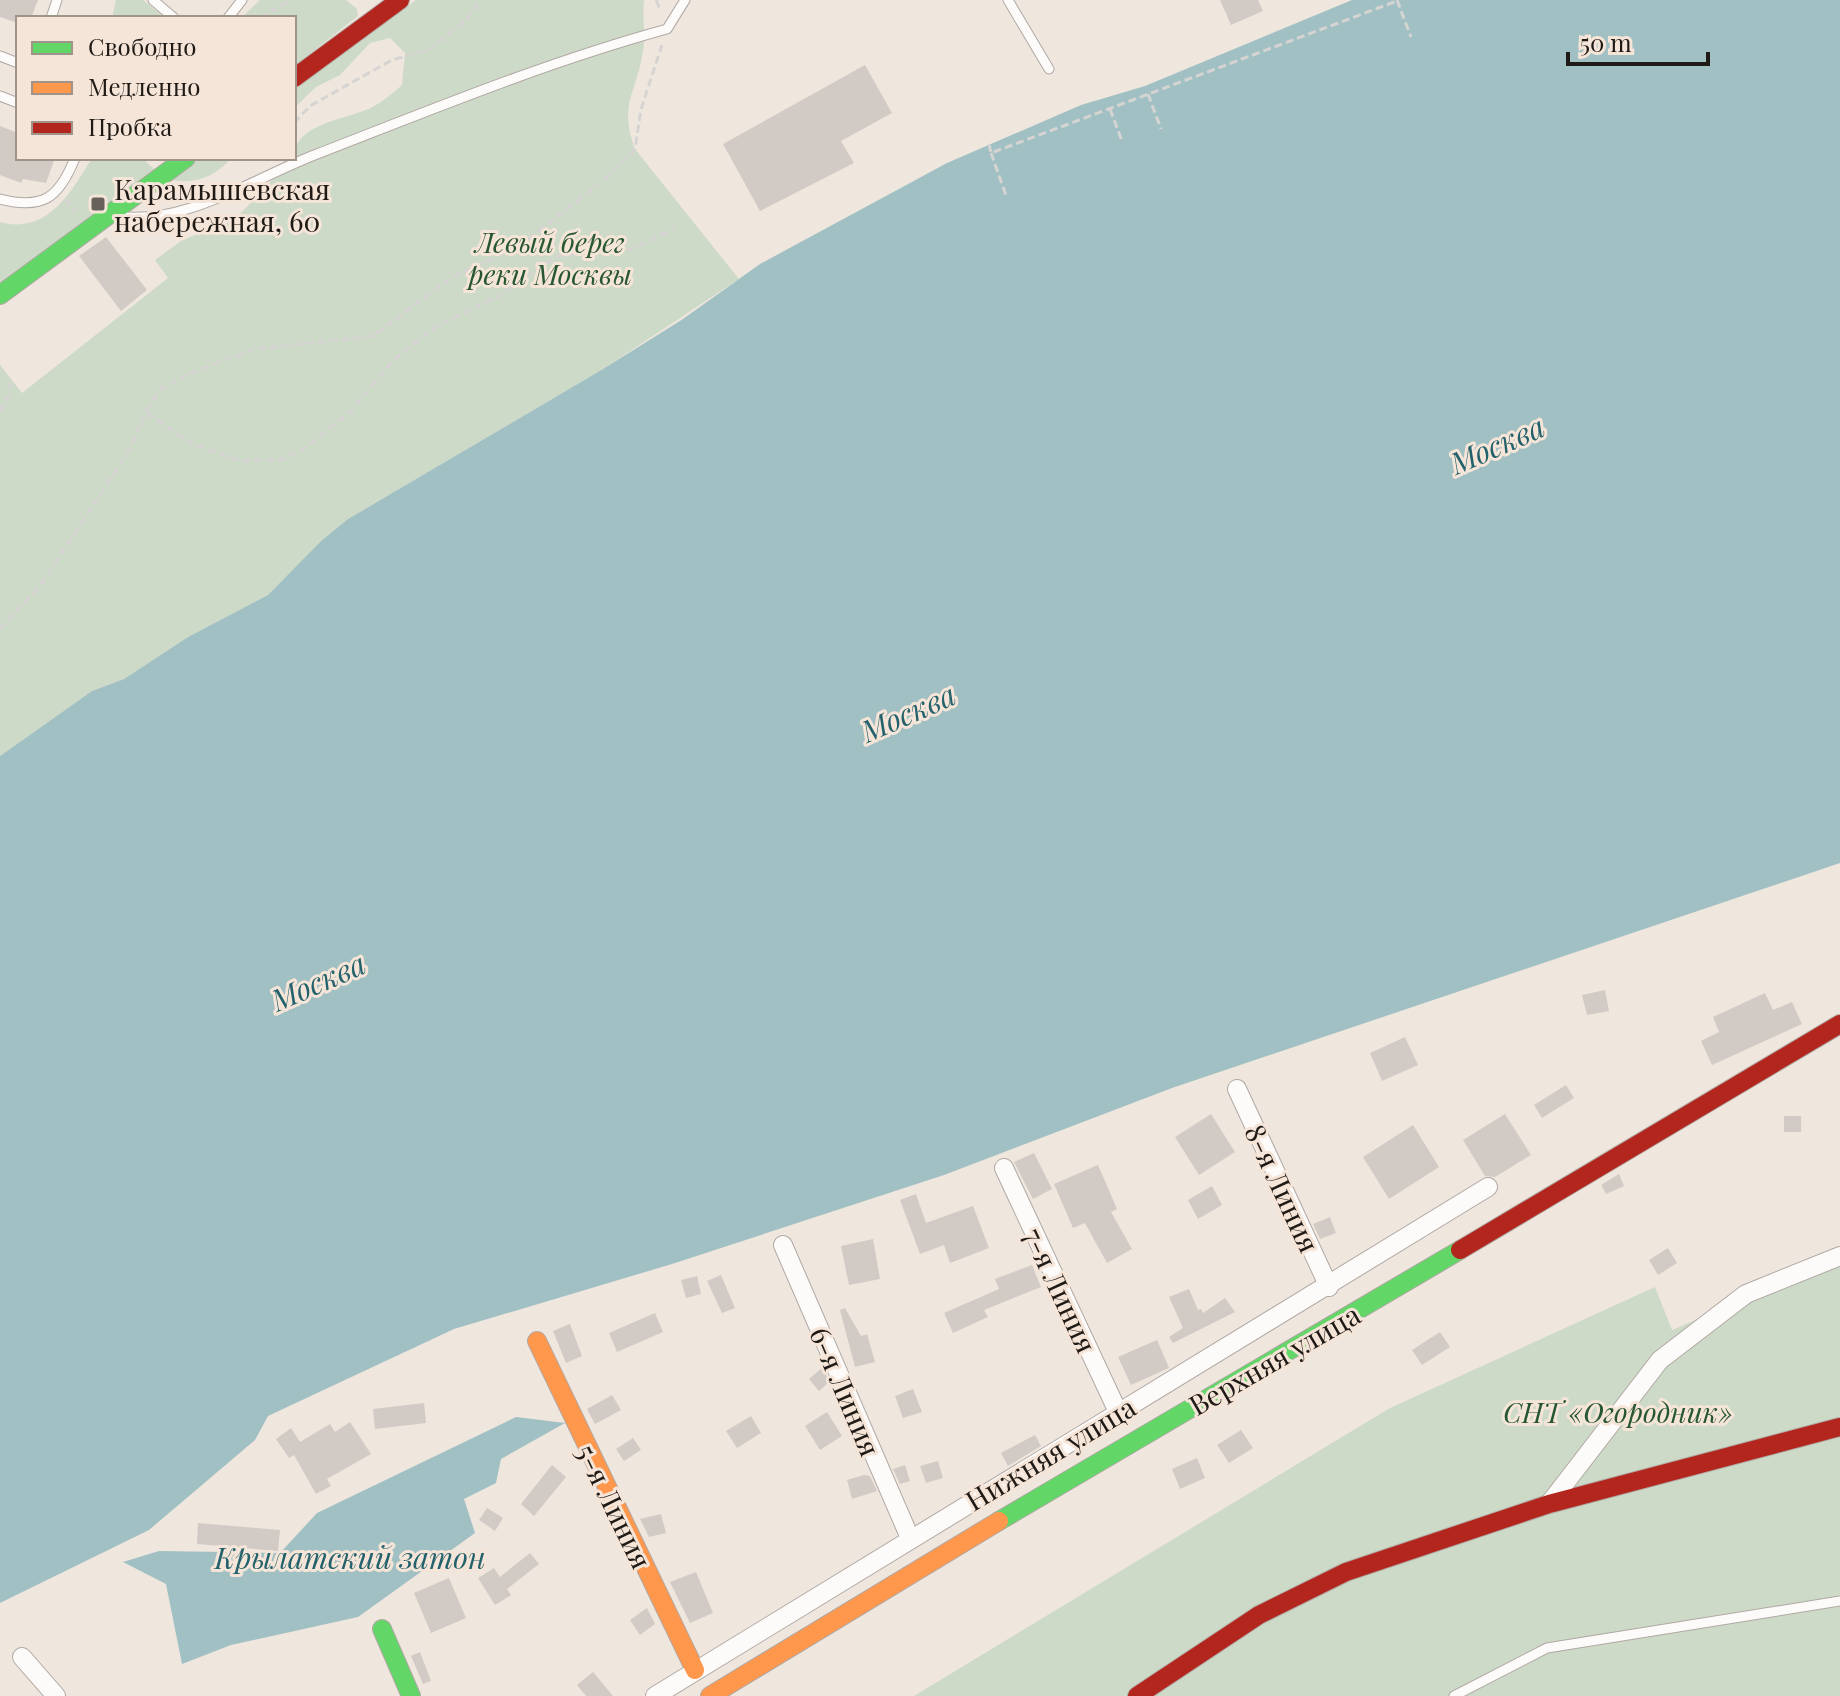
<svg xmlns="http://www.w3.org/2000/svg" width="1840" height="1696" font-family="'Playfair Display',serif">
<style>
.green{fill:#cddac8}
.water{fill:#a1c0c3}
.building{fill:#d2cbc5}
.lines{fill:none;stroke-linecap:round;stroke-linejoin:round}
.lane-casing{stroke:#b0a8a3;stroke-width:11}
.street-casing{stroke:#b0a8a3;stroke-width:20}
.fast-casing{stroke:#b0a8a3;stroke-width:20}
.slow-casing{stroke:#b0a8a3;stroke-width:20}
.jam-casing{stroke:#b0a8a3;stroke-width:20}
.path{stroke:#d6d4d2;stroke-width:3;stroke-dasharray:8 4;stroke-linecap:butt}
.lane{stroke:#fdfbfa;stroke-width:9}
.street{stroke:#fdfbfa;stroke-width:18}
.fast{stroke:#63d668;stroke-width:18}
.slow{stroke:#ff974d;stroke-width:18}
.jam{stroke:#b3261e;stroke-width:18}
.poi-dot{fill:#68615b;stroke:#f5e5d8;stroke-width:3}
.labels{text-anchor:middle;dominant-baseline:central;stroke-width:6;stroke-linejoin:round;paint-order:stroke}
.poi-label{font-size:28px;fill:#1f1a15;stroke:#f5e5d8;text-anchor:start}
.park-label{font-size:28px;font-style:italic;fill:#265732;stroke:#f5e5d8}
.street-label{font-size:28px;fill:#1f1a15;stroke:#f5e5d8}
.water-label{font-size:30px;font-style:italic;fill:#23626c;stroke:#f5e5d8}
</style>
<rect width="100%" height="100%" fill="#efe6de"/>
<path class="green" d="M116,0H143L165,18H112Z
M260,0H346L357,9L358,16L294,66V18H241Z
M416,0H644C642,17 646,34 643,51C637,92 618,105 635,149L739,279L603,369L348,519L321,541L268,595L188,637L124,679L92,691L0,756V365L22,393L168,278L155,260L181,241L237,217L268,185L286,158H294C294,121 352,120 376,105C385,100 394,92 402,85L405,53L390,38L370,43L340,75L316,87L294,108V90Z
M92,158H142L154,169L0,283V222C48,235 71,192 92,158Z
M200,158H231C214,178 195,184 170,180Z
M1840,1259V1696H914L1390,1408L1655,1287L1672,1330Z"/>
<path class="water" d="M1352,0H1840V863L1172,1088L944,1175L672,1264L454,1329L268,1416L255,1440L149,1530L0,1603V756L92,691L124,679L188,637L268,595L321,541L348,519L603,369L683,319L760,264L947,163L1081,105L1145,86Z
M516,1417L565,1423L501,1459L496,1483L464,1499L475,1533L358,1617L231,1645L182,1664L166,1584L123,1562L159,1551L280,1553L317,1513Z"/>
<path class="building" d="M0,0H38L31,18H18V23L0,17Z
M1220,0H1258L1263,11L1231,25Z
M865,65L892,113L841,141L854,163L760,211L723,144Z
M0,126L18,133V158H55L46,183L23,179L21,183L0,175Z
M106,237L147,290L121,311L79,256Z
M1605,990L1609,1011L1587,1015L1582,995Z
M1765,993L1773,1010L1792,1002L1802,1024L1712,1065L1701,1041L1719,1032L1713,1017Z
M1405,1037L1418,1065L1382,1081L1370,1053Z
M1566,1085L1574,1098L1542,1118L1534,1105Z
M1211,1114L1235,1152L1199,1175L1175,1137Z
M1505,1114L1531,1155L1495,1177L1485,1176L1463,1140Z
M1784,1116H1801V1132H1784Z
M1413,1125L1439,1167L1389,1199L1363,1157Z
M1034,1153L1052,1189L1033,1199L1014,1162Z
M1098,1165L1117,1209L1111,1212L1132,1249L1107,1263L1085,1223L1073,1228L1054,1184Z
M1619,1174L1624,1186L1606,1194L1601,1185Z
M1212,1186L1222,1205L1198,1219L1188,1200Z
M916,1194L926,1223L973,1206L989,1248L950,1263L944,1245L920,1254L900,1200Z
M1330,1217L1336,1233L1320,1239L1313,1224Z
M873,1239L880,1279L849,1285L841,1246Z
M1668,1248L1677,1263L1658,1275L1649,1260Z
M1032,1265L1041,1287L984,1310L988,1317L953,1333L944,1313L999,1289L995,1279Z
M721,1275L735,1308L722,1313L707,1281Z
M697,1276L701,1294L686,1298L681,1280Z
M1189,1289L1198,1310L1201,1309L1203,1313L1225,1298L1235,1312L1173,1343L1169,1337L1183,1328L1169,1297Z
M845,1308L861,1336L867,1334L875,1362L855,1367L840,1310Z
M655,1313L663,1332L617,1352L609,1333Z
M570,1324L582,1356L566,1363L553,1331Z
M1440,1332L1450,1347L1422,1365L1412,1350Z
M1157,1340L1169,1368L1131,1385L1118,1357Z
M823,1367L829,1382L819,1391L809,1379Z
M913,1389L922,1412L903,1418L895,1396Z
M612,1395L621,1410L595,1424L587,1409Z
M424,1403L426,1423L375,1429L373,1409Z
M827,1412L842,1436L820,1450L805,1426Z
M751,1416L761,1433L737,1448L726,1431Z
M350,1422L371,1454L327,1479L331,1486L316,1494L294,1455L289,1458L276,1439L291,1428L300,1442L330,1424L335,1432Z
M1241,1430L1253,1448L1229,1463L1217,1445Z
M1035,1435L1041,1446L1008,1466L1001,1453Z
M633,1438L641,1450L624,1461L616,1449Z
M1197,1458L1205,1478L1180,1489L1172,1469Z
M938,1461L943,1478L926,1483L920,1466Z
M552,1465L566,1477L534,1516L521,1504Z
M905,1465L910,1481L900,1484L893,1469Z
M864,1475L870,1476L877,1491L852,1499L847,1480Z
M487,1508L503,1518L495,1531L479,1520Z
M661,1514L666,1533L649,1537L640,1519Z
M198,1523L280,1530L278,1551L197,1544Z
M530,1553L539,1564L507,1589L511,1595L495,1605L478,1578L494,1568L500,1577Z
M696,1572L713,1613L690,1623L670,1582Z
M449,1578L466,1618L431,1633L414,1593Z
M647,1608L655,1624L640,1635L630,1620Z
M420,1652L431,1681L423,1684L411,1656Z
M593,1672L613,1696H586L577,1685Z"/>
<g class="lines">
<defs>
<path id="lane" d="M153,0L174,18
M1008,0L1049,69
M51,18L57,0
M228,18L242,0
M0,56L18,63
M0,96L18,103
M0,199C43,210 59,198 75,158
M116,216C185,226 254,178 317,154C433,109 547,62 667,29L685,0
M1454,1696L1547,1648L1840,1601"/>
<path id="street" d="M1237,1089L1329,1287
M1004,1168L1118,1412
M783,1245L910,1538
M1549,1504L1660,1360L1746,1294L1840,1256
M22,1657L56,1696
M655,1696L1488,1187"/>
<path id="fast" d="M0,295L186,158
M999,1521L1460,1250
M382,1629L411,1696"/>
<path id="slow" d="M537,1341L695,1670
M710,1696L999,1521"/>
<path id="jam" d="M294,78L400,0
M1460,1250L1840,1024
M1137,1696L1259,1615L1346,1572L1549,1504L1840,1427"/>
</defs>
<use href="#lane" class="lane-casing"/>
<use href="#street" class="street-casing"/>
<use href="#fast" class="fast-casing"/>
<use href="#slow" class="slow-casing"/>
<use href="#jam" class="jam-casing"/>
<path class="path" d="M656,0L661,11
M1397,0L1411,37
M260,18L290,0
M1148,94L1161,129
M1110,109L1122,141
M294,123L310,106L392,60L429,50L465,21L480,0
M989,144L991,153L1397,1
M991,153L1007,198
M65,199L76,211
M0,411L10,394L11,380
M146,411L160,390L188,374L254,349L373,336L451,278L521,245L605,179L635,149L641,109L662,45
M0,629L40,586L129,451L146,412L192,444L240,461L283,459L305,448L352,410L393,360L437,326L499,296L557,256L632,249L676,228"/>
<use href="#lane" class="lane"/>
<use href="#street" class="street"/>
<use href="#fast" class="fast"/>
<use href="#slow" class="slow"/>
<use href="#jam" class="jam"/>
</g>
<rect class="poi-dot" x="90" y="196" width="16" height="16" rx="4"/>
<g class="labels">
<g class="poi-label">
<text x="114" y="188">Карамышевская<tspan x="114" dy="32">набережная, 60</tspan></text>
</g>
<g class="park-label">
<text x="550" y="241">Левый берег<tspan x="550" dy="32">реки Москвы</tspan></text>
<text x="1618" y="1411">СНТ «Огородник»</text>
</g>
<g class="street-label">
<text transform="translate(1283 1188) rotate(65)">8-я Линия</text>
<text transform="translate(1061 1290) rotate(65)">7-я Линия</text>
<text transform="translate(1274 1359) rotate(-30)">Верхняя улица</text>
<text transform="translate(846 1391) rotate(67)">6-я Линия</text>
<text transform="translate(1050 1453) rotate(-31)">Нижняя улица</text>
<text transform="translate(615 1506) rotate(64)">5-я Линия</text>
</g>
<g class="water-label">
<text transform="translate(1497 444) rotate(-24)">Москва</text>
<text transform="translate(908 712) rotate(-24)">Москва</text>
<text transform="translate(318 981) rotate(-24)">Москва</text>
<text x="350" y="1557">Крылатский затон</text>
</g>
</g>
<rect x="16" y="16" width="280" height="144" fill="#f5e5d8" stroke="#9f948a" stroke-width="2"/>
<rect x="32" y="42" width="40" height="12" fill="#63d668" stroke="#9f948a" stroke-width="2"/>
<text x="88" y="56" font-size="24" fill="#1f1a15">Свободно</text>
<rect x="32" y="82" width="40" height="12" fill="#ff974d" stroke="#9f948a" stroke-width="2"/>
<text x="88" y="96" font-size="24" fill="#1f1a15">Медленно</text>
<rect x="32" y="122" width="40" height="12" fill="#b3261e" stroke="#9f948a" stroke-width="2"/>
<text x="88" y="136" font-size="24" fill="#1f1a15">Пробка</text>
<path d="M1568 52v12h140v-12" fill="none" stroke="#1f1a15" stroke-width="4"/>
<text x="1580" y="52" font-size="24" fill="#1f1a15" stroke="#f5e5d8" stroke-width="6" paint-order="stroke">50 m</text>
</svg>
